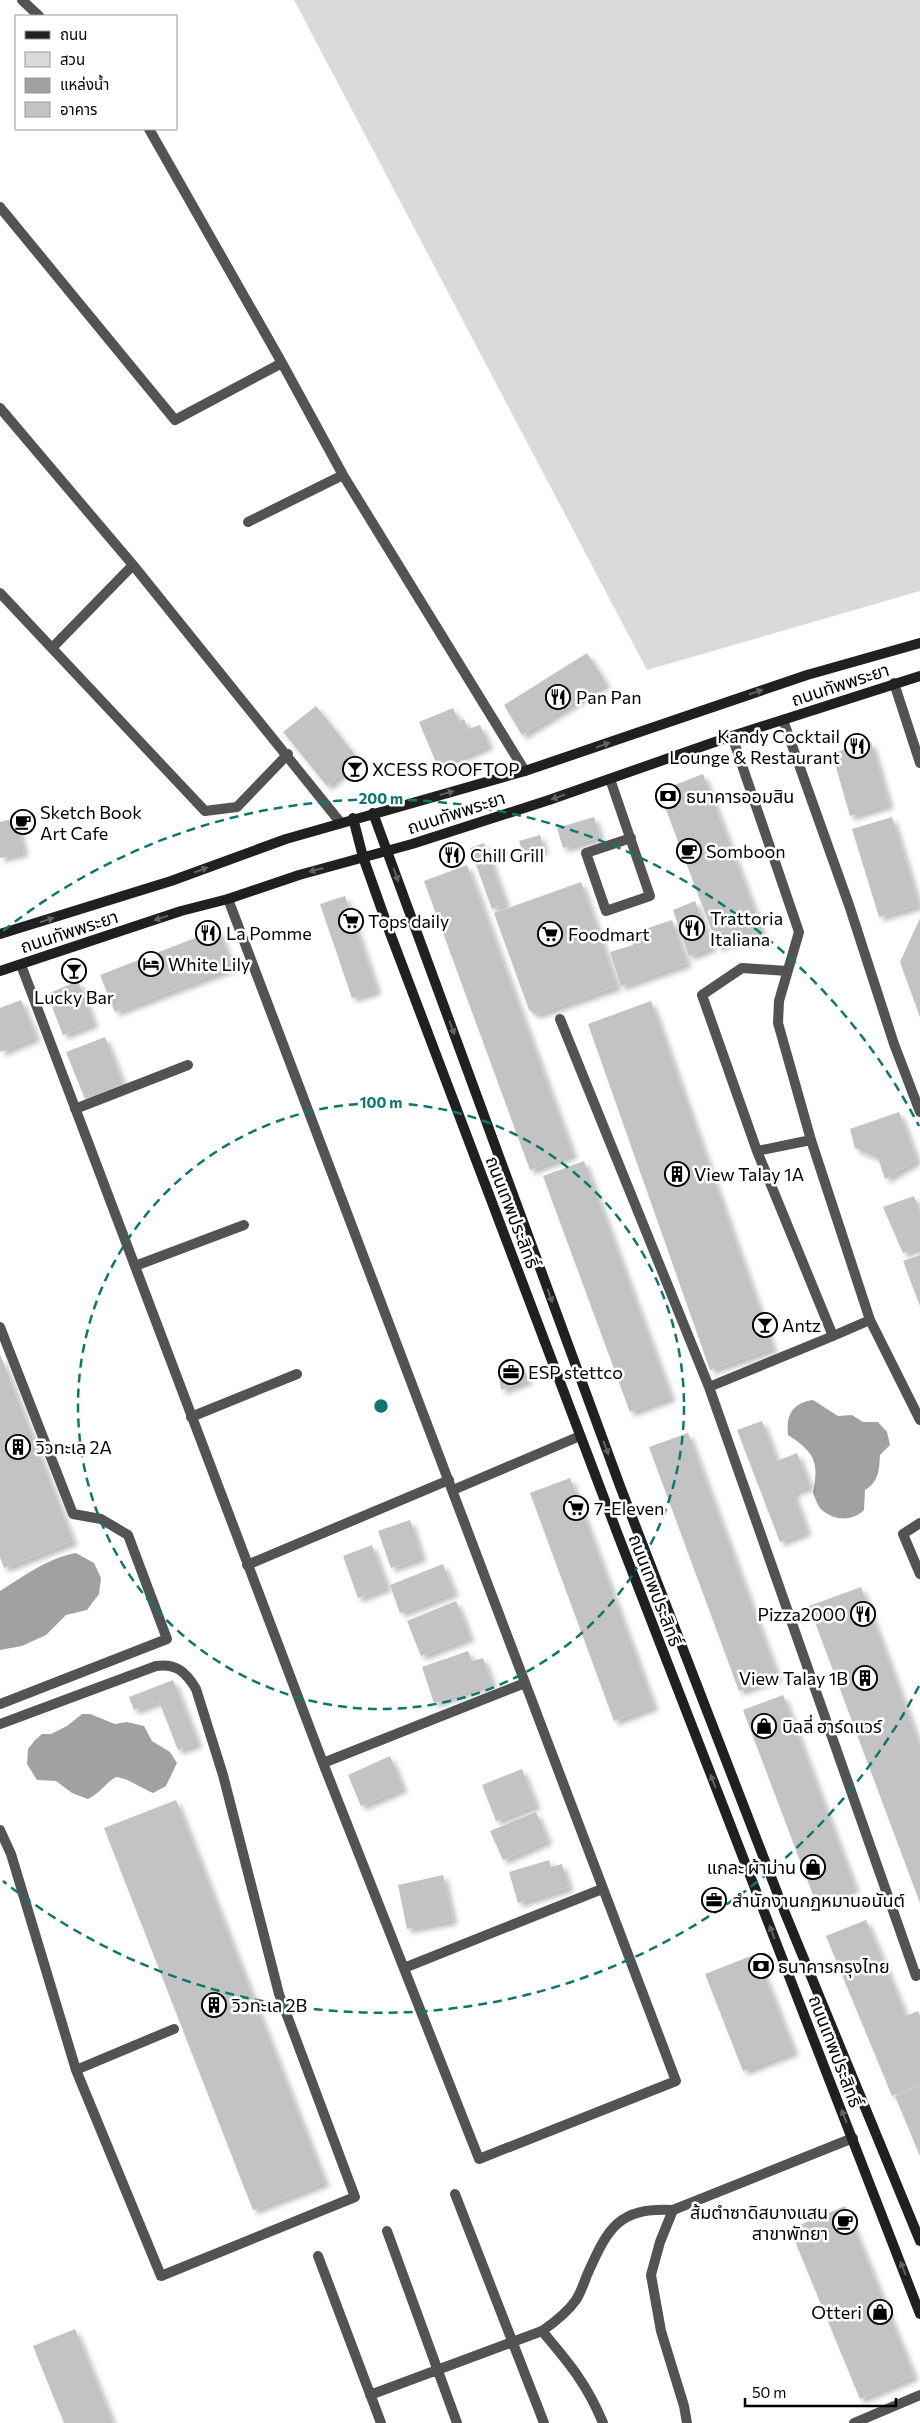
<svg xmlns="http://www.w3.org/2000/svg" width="920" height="2423" font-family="Commissioner,'Noto Sans Thai',sans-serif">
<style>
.green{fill:#dadada}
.water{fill:#a1a1a1}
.building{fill:#c3c3c3;filter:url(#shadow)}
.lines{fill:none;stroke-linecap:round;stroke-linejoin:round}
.lane{stroke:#535353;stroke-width:10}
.street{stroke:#535353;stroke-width:10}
.secondary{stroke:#202020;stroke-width:10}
.oneway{fill:#636363}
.ring{fill:none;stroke:#0f766e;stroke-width:2.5;stroke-dasharray:9 6}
.labels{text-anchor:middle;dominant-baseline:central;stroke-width:5;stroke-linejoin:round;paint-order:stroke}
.street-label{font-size:18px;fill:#000;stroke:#fff}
.poi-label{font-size:18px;fill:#000;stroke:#fff;text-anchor:start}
.centre{fill:#0f766e;stroke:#fff;stroke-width:2.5}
.ring-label{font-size:15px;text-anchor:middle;font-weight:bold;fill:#0f766e;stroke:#fff;stroke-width:5;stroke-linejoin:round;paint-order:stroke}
</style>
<defs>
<filter id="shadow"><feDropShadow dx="4.5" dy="4.5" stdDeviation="2.5" flood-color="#0004"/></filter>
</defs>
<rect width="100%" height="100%" fill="#fff"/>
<path class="green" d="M294,0H920V591L647,670Z"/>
<path class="water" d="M813,1400L838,1416L852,1415L863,1422H878L887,1432L890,1445L880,1455C879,1470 879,1482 865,1490L864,1510C852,1522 832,1521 820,1508C817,1504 815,1498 813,1493C819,1461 815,1453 788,1435C786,1415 792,1403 813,1400Z
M76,1553L94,1563L101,1578L99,1594L87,1610L66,1615L46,1635L22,1646L0,1650V1591C24,1576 48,1558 76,1553Z
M82,1714H90L115,1724L127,1722L144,1726L152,1741L170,1752L177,1763L166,1786L153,1793C139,1787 130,1779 116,1777C103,1785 103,1791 88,1799L72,1793L56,1781L37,1780L27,1764L28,1749L35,1740L42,1734H51L67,1726Z"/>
<path class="building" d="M587,653L606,683L522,735L504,705Z
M316,706L359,760L327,786L283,732Z
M453,708L459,721L464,719L468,729L480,725L489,745L438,767L419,722Z
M871,742L889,804L850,816L832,753Z
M703,774L762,930L718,947L659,791Z
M594,817L600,837L563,848L557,828Z
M892,817L919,905L879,917L852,829Z
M16,818L24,852L0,858V822Z
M540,835L544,850L524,856L519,841Z
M484,843L506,904L492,909L470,848Z
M467,865L573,1154L530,1170L424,881Z
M581,882L617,986L536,1014L529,1010L494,913Z
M345,896L377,990L352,998L320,904Z
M695,901L712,947L689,956L673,910Z
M920,918V1017L900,962Z
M672,920L687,963L621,986L610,952L633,945L630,934Z
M218,929L233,967L115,1012L100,975Z
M78,981L94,1023L63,1035L47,994Z
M21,1000L36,1037L0,1052V1008Z
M651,1001L773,1348L710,1370L588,1024Z
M105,1037L123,1084L85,1099L66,1052Z
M899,1112L917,1160L885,1179L878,1158L855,1148L850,1129Z
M584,1161L671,1397L630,1412L543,1176Z
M914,1196L920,1212V1247L903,1253L883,1207Z
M920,1255V1306L903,1261Z
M0,1354L73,1541L4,1568L0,1557Z
M524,1367L528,1380L501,1390L499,1376Z
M762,1421L777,1461L797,1453L810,1486L793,1492L807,1531L780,1542L737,1430Z
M688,1433L778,1677L739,1691L649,1447Z
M570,1478L654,1706L614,1721L530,1493Z
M410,1520L422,1557L391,1568L378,1531Z
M372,1545L387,1587L358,1598L343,1556Z
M443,1564L454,1592L400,1613L390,1585Z
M861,1587L920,1746V1903L809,1606Z
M456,1601L470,1637L421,1656L407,1621Z
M468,1651L472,1661L483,1658L492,1683L434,1703L422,1667Z
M173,1680L198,1743L178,1750L159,1701L134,1710L129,1697Z
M783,1695L855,1888L816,1903L743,1710Z
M390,1756L403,1788L361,1806L348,1775Z
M522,1769L536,1805L496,1821L482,1785Z
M176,1800L325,2182L253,2210L104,1828Z
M536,1812L548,1840L503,1860L490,1831Z
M549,1860L551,1867L562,1864L569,1887L518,1903L509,1872Z
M443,1875L453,1920L407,1929L398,1885Z
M866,1920L906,2016L918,2011L920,2016V2085L892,2096L826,1936Z
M756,1954L794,2051L743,2071L705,1974Z
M920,2086V2156L895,2096Z
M845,2206L914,2376L860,2399L790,2229Z
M75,2329L113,2423H64L33,2346Z"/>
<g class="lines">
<path class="lane" d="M894,683L920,763
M732,736L799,932L779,1001L778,1023L811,1140L870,1320L920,1420
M610,779L650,896L606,911L586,853L631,838
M787,971L742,968L702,995L757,1151L833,1336L870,1320
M560,1019L709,1387L916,1976L920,1974
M757,1151L811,1140
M0,1327L73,1514L101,1519L128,1535L167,1639L0,1704
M709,1387L833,1336
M920,1523L903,1534L920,1574
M0,1724L156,1666C176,1663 186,1672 196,1689L223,1775L279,1994L355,2197L161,2276L76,2070L11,1854L0,1830
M76,2070L174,2029
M673,2210L660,2242L651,2275L661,2331L684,2406L687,2423
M542,2331C569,2363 587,2384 603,2423"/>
<path class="street" d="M22,0L39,16
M149,129L282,363L343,475L525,771
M0,207L175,420L282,363
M0,408L133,565L340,822
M248,522L343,475
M0,593L205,811L237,807L288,754
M52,648L133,565
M783,720L849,905L894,1044L920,1112
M21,965L323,1763L479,2159L676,2081L228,899
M75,1109L188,1065
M135,1266L244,1225
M191,1417L297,1374
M453,1490L580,1436
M247,1565L449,1480
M323,1763L525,1683
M404,1968L602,1889
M455,2194L544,2423
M387,2231L457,2423
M318,2256L381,2423
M370,2395L542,2331C555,2322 567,2313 576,2300C581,2292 584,2283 587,2275C608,2228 618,2207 673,2210L853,2138
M854,2423L920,2395"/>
<path class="secondary" d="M373,813L620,1486L785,1913L920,2241
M353,818L363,857L390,933L618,1535L920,2314
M0,934L171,881L286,839L525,771L807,675L920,643
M0,971L181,911L228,899L299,875L412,844L549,800L732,736L920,676"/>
</g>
<defs><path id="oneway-solid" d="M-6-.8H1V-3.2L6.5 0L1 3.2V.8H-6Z" transform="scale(1.25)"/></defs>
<g class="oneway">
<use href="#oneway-solid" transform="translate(756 692) rotate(-19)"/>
<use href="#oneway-solid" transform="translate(603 745) rotate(-19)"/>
<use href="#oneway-solid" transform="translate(447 793) rotate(-16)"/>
<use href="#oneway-solid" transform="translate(558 797) rotate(161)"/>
<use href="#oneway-solid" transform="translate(201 870) rotate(-21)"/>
<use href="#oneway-solid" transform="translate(316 870) rotate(165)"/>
<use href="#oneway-solid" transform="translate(396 875) rotate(70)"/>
<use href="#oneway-solid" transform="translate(161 918) rotate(162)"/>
<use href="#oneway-solid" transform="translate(47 920) rotate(-17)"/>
<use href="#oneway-solid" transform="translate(452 1028) rotate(70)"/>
<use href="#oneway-solid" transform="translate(550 1296) rotate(70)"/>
<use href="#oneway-solid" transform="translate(606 1448) rotate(70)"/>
<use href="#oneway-solid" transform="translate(713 1781) rotate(-111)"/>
<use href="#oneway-solid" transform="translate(772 1932) rotate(-111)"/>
<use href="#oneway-solid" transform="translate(844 2116) rotate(-111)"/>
<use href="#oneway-solid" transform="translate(903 2268) rotate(-111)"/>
</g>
<g class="ring">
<circle cx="381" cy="1406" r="303"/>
<path d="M919 1686A607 607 0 0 1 3 1881M3 931A607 607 0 0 1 919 1126"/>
</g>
<defs>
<symbol id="restaurant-ring" viewBox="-11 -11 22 22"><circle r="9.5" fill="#fff" stroke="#000" stroke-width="1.5"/><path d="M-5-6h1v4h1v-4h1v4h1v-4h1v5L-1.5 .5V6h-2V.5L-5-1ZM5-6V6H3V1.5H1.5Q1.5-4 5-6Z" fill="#000"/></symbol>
<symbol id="bar-ring" viewBox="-11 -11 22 22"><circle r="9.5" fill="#fff" stroke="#000" stroke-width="1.5"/><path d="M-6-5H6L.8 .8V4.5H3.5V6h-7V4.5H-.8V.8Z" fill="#000"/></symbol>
<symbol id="bank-ring" viewBox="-11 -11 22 22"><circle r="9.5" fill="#fff" stroke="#000" stroke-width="1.5"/><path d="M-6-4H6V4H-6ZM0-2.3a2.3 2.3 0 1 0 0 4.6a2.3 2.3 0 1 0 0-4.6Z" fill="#000"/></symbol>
<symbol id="cafe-ring" viewBox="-11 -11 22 22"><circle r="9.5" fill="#fff" stroke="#000" stroke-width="1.5"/><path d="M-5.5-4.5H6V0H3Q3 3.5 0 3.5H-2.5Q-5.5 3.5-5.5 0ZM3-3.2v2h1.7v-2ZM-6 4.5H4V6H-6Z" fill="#000"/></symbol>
<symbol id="supermarket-ring" viewBox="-11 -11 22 22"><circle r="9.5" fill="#fff" stroke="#000" stroke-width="1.5"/><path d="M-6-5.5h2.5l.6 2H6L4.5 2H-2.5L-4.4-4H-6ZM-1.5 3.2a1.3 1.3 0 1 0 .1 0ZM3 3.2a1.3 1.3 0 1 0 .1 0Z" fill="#000"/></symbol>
<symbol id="hotel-ring" viewBox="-11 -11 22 22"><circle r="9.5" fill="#fff" stroke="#000" stroke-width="1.5"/><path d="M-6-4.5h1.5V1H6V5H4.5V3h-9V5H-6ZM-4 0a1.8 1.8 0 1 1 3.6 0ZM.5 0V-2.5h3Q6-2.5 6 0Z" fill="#000"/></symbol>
<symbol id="building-ring" viewBox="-11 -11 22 22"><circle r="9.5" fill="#fff" stroke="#000" stroke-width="1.5"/><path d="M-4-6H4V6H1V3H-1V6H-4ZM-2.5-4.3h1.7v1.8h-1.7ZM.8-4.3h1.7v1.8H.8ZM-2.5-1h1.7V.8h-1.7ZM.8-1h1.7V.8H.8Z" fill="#000"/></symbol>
<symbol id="office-ring" viewBox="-11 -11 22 22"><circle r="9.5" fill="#fff" stroke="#000" stroke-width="1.5"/><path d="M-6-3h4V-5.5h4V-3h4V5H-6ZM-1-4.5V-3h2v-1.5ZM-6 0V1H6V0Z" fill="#000"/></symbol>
<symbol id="shop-ring" viewBox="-11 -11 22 22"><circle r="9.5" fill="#fff" stroke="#000" stroke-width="1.5"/><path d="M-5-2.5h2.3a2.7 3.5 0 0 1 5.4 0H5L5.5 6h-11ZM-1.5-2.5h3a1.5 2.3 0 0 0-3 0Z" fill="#000"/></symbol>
</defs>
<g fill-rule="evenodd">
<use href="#restaurant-ring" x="544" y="683" width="28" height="28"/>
<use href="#restaurant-ring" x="843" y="732" width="28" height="28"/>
<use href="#bar-ring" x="341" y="755" width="28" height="28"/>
<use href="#bank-ring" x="654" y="782" width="28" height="28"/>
<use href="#cafe-ring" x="9" y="808" width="28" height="28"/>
<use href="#cafe-ring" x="675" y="837" width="28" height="28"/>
<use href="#restaurant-ring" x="438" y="841" width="28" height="28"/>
<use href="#supermarket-ring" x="337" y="907" width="28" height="28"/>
<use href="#restaurant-ring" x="678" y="914" width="28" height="28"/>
<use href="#restaurant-ring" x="194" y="919" width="28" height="28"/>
<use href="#supermarket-ring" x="536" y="920" width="28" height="28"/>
<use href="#hotel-ring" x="137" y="950" width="28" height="28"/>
<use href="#bar-ring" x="60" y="957" width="28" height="28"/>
<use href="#building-ring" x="663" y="1160" width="28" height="28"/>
<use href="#bar-ring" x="751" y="1311" width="28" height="28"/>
<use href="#office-ring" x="497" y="1358" width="28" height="28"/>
<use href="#building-ring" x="4" y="1433" width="28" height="28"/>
<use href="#supermarket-ring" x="562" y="1494" width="28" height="28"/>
<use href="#restaurant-ring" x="849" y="1600" width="28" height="28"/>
<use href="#building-ring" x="851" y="1664" width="28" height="28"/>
<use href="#shop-ring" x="750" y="1712" width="28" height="28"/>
<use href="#shop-ring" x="799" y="1853" width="28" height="28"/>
<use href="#office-ring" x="700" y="1886" width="28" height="28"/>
<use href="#bank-ring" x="747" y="1952" width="28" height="28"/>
<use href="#building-ring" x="200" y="1991" width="28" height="28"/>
<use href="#cafe-ring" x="831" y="2208" width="28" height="28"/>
<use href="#shop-ring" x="866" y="2298" width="28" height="28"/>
</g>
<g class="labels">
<g class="street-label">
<text transform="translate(840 684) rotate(-18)">ถนนทัพพระยา</text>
<text transform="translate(456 812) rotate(-18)">ถนนทัพพระยา</text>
<text transform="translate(69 931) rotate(-18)">ถนนทัพพระยา</text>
<text transform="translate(513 1212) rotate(69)">ถนนเทพประสิทธิ์</text>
<text transform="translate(656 1590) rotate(69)">ถนนเทพประสิทธิ์</text>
<text transform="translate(836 2051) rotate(69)">ถนนเทพประสิทธิ์</text>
</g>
<g class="poi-label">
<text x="576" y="697">Pan Pan</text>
<text x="840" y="736" text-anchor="end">Kandy Cocktail<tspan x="840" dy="21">Lounge &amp; Restaurant</tspan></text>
<text x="372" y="769">XCESS ROOFTOP</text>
<text x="686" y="796">ธนาคารออมสิน</text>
<text x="40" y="812">Sketch Book<tspan x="40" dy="21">Art Cafe</tspan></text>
<text x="706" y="851">Somboon</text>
<text x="470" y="855">Chill Grill</text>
<text x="710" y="918">Trattoria<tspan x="710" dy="21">Italiana</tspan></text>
<text x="368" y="921">Tops daily</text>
<text x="226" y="933">La Pomme</text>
<text x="568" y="934">Foodmart</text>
<text x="168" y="964">White Lily</text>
<text x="74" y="997" text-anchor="middle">Lucky Bar</text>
<text x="694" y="1174">View Talay 1A</text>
<text x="782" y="1325">Antz</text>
<text x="528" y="1372">ESP stettco</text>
<text x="36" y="1447">วิวทะเล 2A</text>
<text x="594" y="1508">7-Eleven</text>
<text x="846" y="1614" text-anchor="end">Pizza2000</text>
<text x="848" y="1678" text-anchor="end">View Talay 1B</text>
<text x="782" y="1726">บิลลี่ ฮาร์ดแวร์</text>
<text x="796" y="1867" text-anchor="end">แกละ ผ้าม่าน</text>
<text x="732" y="1900">สำนักงานกฏหมานอนันต์</text>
<text x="778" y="1966">ธนาคารกรุงไทย</text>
<text x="232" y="2005">วิวทะเล 2B</text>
<text x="828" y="2212" text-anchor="end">ส้มตำซาดิสบางแสน<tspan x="828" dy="21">สาขาพัทยา</tspan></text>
<text x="862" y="2312" text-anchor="end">Otteri</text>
</g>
</g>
<circle cx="381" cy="1406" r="8" class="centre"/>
<g class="ring-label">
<text x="381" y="804">200 m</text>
<text x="381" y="1108">100 m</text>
</g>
<rect x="15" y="15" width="162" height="115" fill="#ffffff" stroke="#999999"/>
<rect x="25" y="31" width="25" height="8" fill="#202020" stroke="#999999"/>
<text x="60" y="40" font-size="15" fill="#000000">ถนน</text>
<rect x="25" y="52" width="25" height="15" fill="#dadada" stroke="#999999"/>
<text x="60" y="65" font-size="15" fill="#000000">สวน</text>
<rect x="25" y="78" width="25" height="15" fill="#a1a1a1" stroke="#999999"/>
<text x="60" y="90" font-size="15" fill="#000000">แหล่งน้ำ</text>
<rect x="25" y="102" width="25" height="15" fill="#c3c3c3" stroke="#999999"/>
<text x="60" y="115" font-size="15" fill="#000000">อาคาร</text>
<path d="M745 2398v8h151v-8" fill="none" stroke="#000000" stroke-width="2.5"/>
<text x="752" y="2398" font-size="15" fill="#000000" stroke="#ffffff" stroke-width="4" paint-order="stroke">50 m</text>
</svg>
